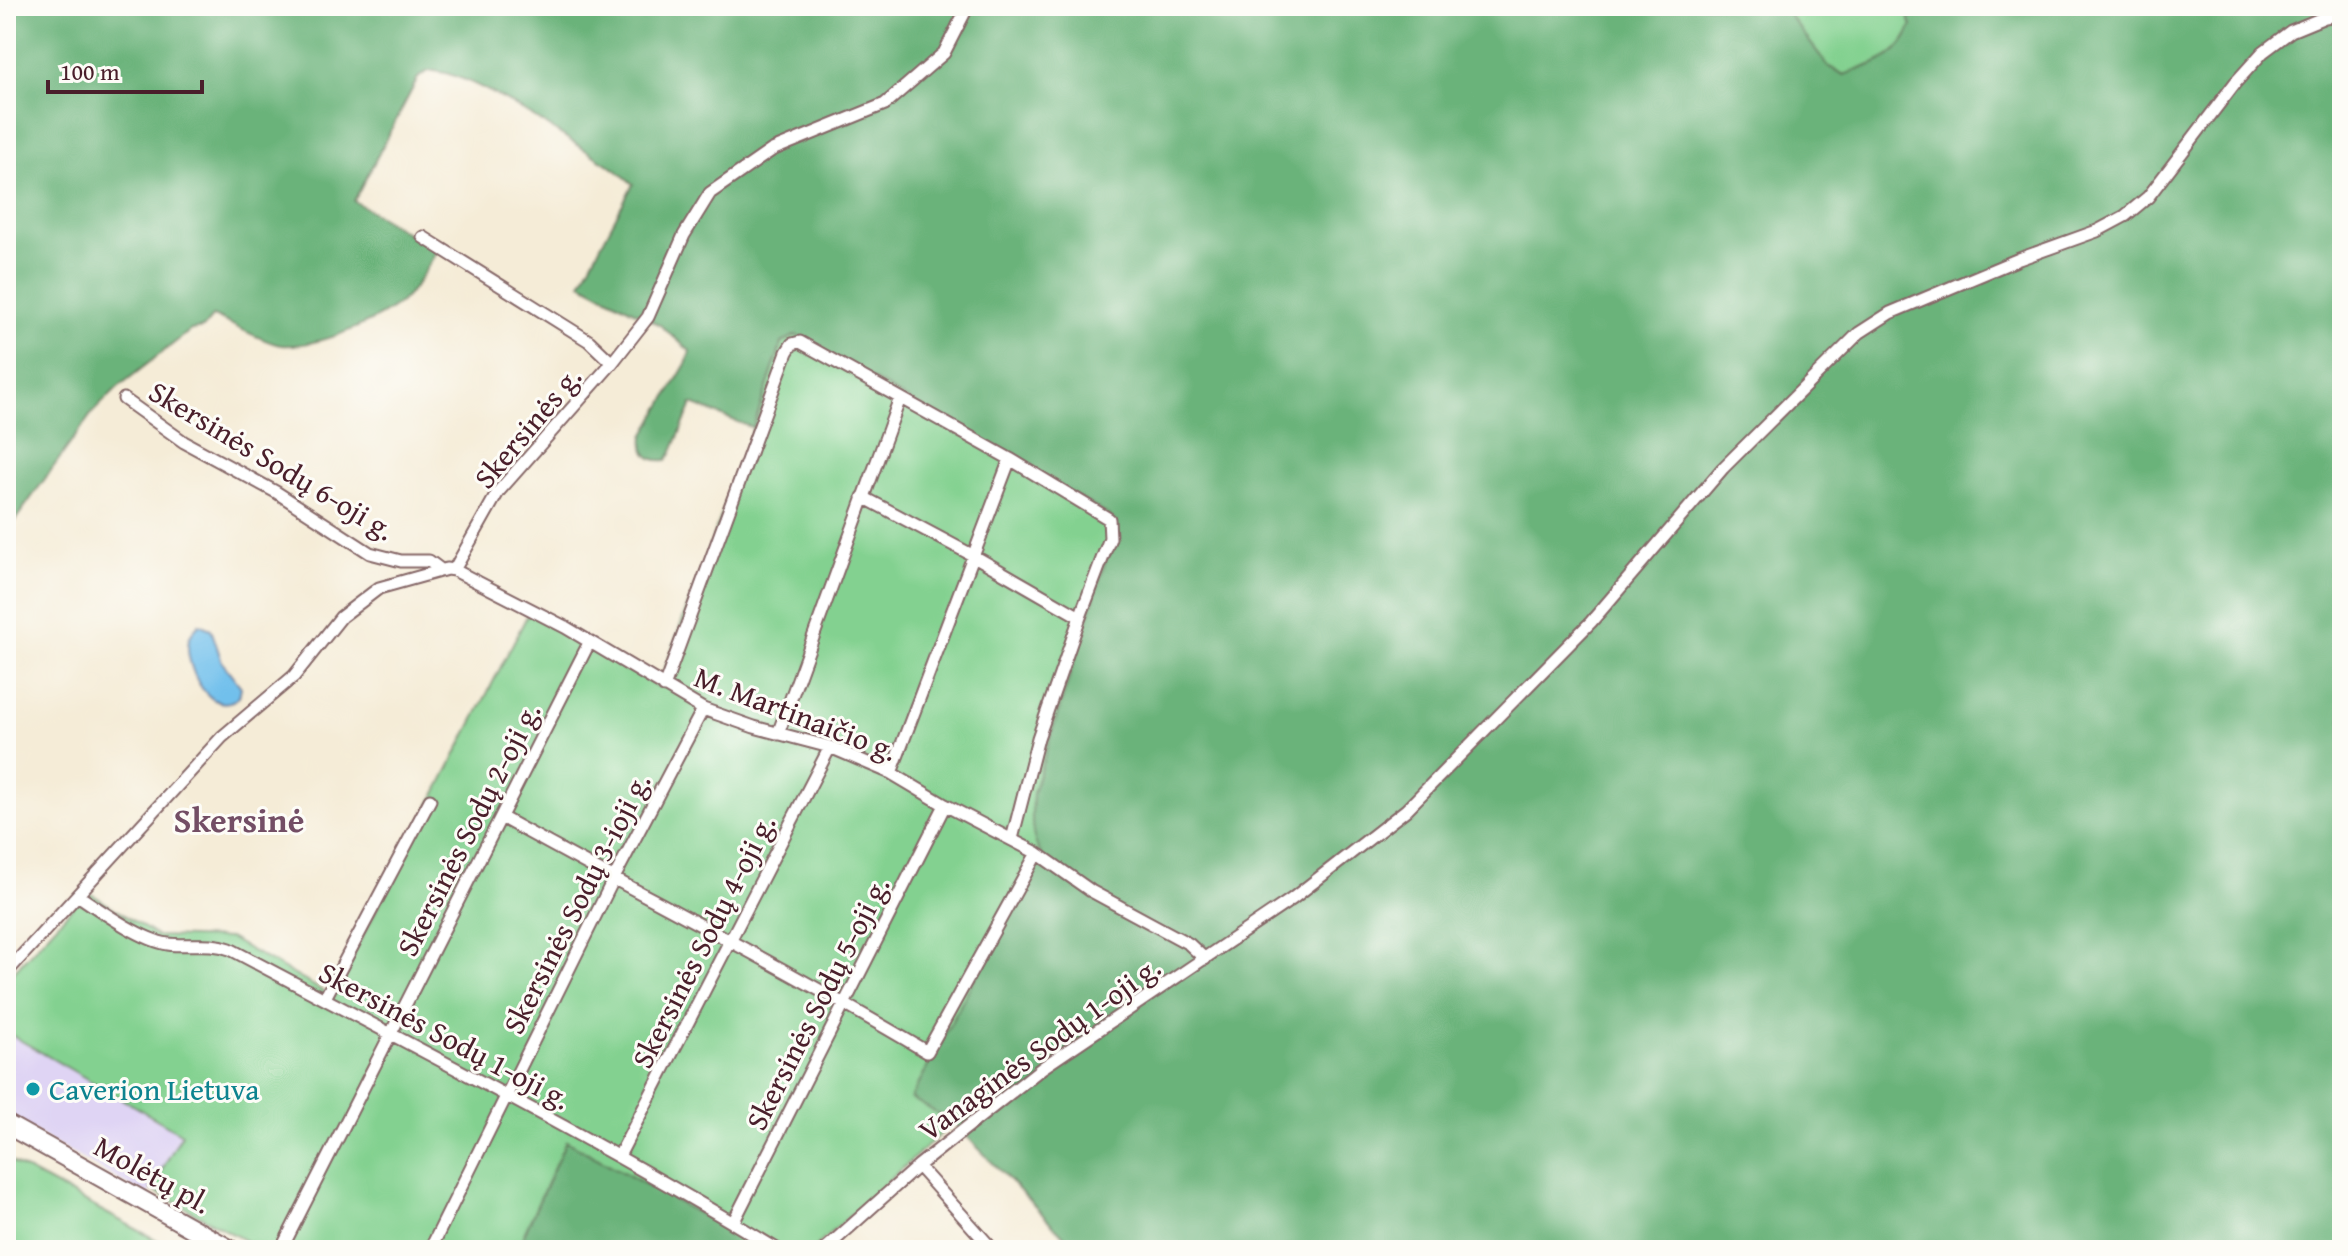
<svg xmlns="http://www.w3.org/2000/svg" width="2348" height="1256" font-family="'Gentium Book Plus',serif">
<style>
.built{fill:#dfd4f4}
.green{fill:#83d190;stroke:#66785e;stroke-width:2}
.forest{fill:#6ab37a;stroke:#5a6952;stroke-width:2}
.water{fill:#71c0ec;stroke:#5e708c;stroke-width:2}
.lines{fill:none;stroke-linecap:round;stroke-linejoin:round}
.minor-casing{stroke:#866767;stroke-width:15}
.trunk-casing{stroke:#866767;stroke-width:22}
.minor{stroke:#fff;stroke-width:11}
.trunk{stroke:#fff;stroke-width:18}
.culture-dot{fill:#0f9aa8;stroke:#fdfcf7;stroke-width:3}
.labels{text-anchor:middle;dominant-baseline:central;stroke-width:6;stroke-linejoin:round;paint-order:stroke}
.street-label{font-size:30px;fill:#4a1f2b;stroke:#fdfcf7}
.culture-label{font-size:30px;fill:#0d838f;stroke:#fdfcf7;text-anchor:start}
.quarter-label{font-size:34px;font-weight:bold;fill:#734e65;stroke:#fdfcf7}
</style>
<rect width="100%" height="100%" fill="#fdfcf7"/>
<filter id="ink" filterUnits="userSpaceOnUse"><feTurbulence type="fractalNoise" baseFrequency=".0125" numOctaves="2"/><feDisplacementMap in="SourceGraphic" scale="16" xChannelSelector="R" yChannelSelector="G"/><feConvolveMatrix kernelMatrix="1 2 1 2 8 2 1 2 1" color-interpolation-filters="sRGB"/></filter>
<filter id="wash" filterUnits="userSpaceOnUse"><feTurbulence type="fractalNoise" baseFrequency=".006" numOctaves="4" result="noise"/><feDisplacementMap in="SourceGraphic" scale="32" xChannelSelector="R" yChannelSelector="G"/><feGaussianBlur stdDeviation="1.8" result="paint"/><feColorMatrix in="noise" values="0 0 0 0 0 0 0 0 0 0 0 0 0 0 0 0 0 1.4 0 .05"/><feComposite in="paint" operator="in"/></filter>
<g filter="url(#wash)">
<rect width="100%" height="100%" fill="#f5ecd7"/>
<path class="built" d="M6,1032L183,1134L147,1196L6,1116Z"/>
<path class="green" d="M1782,6H1904L1912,26C1898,60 1876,63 1844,75L1829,67Z
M796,335L1110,515L1115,525L1041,854L911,1098L954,1122L812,1250H765L566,1142L517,1250H262L151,1189L182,1134L6,1032V980L87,891L157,936L229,938L332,996L529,612L658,687L753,428L782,343Z
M6,1159L175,1250H6Z"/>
<path class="forest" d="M6,6H1782L1829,67L1844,75C1876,63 1898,60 1912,26L1904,6H2342V1250H1077L954,1123L911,1098L1041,854C1029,836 1032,814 1033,793L1113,537L1110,516L796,335L782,343L753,428L692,404L671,454L666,460C648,462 642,453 644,436L687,362L690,351L660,325L581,283L633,184L615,169C574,144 478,75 434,71C428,70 423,74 418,78L354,201L437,251C427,267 419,284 406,297C381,321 317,348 281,345C267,344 228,322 213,316L203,328L191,330L118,387L93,412L6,533Z
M566,1141L765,1250H517Z"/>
<path class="water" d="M199,624L211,629L222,662L241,687L239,697C211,719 188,672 188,647C188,638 193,630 199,624Z"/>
</g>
<g filter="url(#ink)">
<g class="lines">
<defs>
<path id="minor" d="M423,237L589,341L612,363
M124,399L184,442L276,492L370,553L401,561H429L441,570
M863,497L974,556L1080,617L1038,738L1012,839
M454,570L498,492L612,363L648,317L684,235L710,193L772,150L885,104L944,53L968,6
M664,687L787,352L792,344L800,342L1010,459L1109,519L1110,538L1080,617
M778,734L900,398
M891,773L1010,459
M501,817C643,896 788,969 927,1052L1037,853
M79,896C101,911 142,940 168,944C189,947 209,941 230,949C414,1047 600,1141 778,1250
M6,973L222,737L294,676L341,617L379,588L447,569L454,570L565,627L703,709L754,727L830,747L891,773L945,805L1037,853L1091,891L1189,944L1205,959
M325,998L430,800
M619,1156L830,747
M918,1166L993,1250
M733,1223L945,805
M281,1250L589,643
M430,1250L613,880L703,709
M824,1250L918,1166L1042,1068L1292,899L1406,810L1591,622L1723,468L1859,333L1890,313L2019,259L2097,231L2125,216L2148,197L2235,83L2263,52L2291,31L2325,17L2342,14"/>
<path id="trunk" d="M6,1124L231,1250"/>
</defs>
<use href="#minor" class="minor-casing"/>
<use href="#trunk" class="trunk-casing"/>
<use href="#minor" class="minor"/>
<use href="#trunk" class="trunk"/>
</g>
</g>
<circle class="culture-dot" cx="33" cy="1089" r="8"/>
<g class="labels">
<g class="street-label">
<text transform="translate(527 427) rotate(-50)">Skersinės g.</text>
<text transform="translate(272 460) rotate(31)">Skersinės Sodų 6-oji g.</text>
<text transform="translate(796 713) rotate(21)">M. Martinaičio g.</text>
<text transform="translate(468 829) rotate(-63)">Skersinės Sodų 2-oji g.</text>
<text transform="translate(576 903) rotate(-63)">Skersinės Sodų 3-ioji g.</text>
<text transform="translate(703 941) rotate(-63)">Skersinės Sodų 4-oji g.</text>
<text transform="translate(817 1003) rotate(-63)">Skersinės Sodų 5-oji g.</text>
<text transform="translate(445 1035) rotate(28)">Skersinės Sodų 1-oji g.</text>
<text transform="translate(1039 1048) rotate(-36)">Vanaginės Sodų 1-oji g.</text>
<text transform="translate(153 1174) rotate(29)">Molėtų pl.</text>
</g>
<g class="culture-label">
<text x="49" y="1089">Caverion Lietuva</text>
</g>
<g class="quarter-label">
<text x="239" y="819">Skersinė</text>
</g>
</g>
<rect width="2348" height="1256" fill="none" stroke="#fdfcf7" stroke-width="32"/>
<path d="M48 80v12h154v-12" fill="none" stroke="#4a1f2b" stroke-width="4"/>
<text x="60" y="80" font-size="24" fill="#4a1f2b" stroke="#fdfcf7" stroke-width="6" paint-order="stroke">100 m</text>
</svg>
